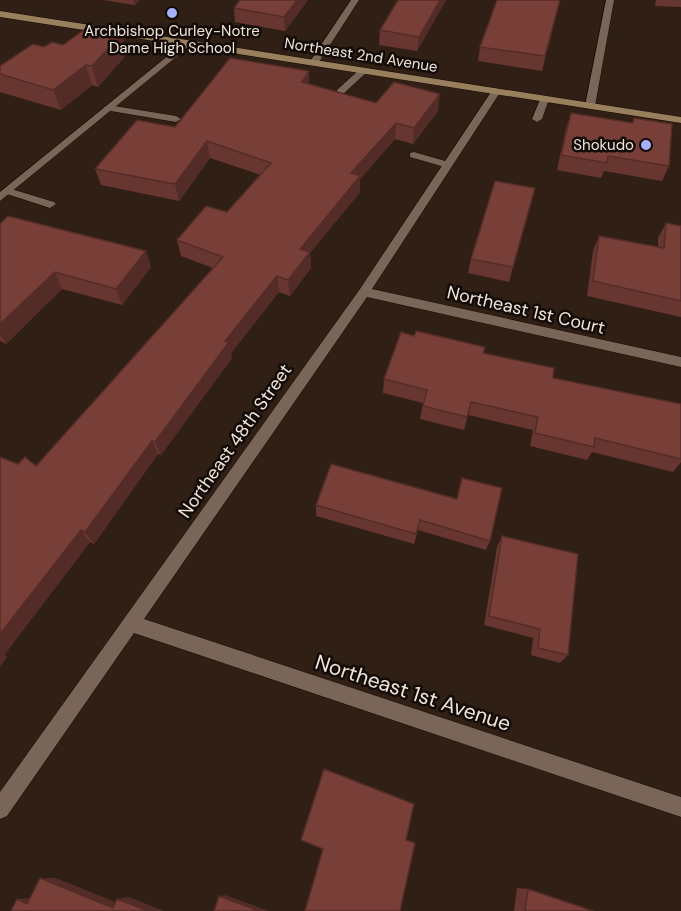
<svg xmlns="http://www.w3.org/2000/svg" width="681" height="911" font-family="'DM Sans',sans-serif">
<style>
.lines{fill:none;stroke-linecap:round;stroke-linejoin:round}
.service-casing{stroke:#170901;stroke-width:1}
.minor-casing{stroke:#170901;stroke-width:1}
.secondary-casing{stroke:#170901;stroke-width:1}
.service{fill:#7a6658;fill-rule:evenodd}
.minor{fill:#7a6658;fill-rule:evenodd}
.secondary{fill:#987f5e;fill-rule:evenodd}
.wall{fill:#673630}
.shaded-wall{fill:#542c27}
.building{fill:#783f38;stroke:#542c27;stroke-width:1.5}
.poi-dot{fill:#a5b1fc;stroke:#120b06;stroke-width:2}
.labels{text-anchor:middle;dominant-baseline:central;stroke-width:5;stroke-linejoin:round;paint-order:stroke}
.far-poi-label{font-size:15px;fill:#f0e5dd;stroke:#120b06}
.far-street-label{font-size:15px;fill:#f0e5dd;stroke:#120b06}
.street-label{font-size:18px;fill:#f0e5dd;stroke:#120b06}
.near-street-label{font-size:21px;fill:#f0e5dd;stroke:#120b06}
</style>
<rect width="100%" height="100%" fill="#301f14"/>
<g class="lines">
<defs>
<path id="service" d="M360,69L368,71L343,94H337V90Z
M541,97L549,99L542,119L537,122L532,119Z
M108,105L176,116L181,119L176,122L105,110L103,108Z
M414,152L452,163L453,165L448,168L410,157V153Z
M8,188L54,202L56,204L50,208L4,193V189Z"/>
<path id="minor" d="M351,0H359L317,65H311L309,63Z
M606,0H614L595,106L590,109L585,106Z
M185,42L192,44L0,201V192Z
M493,89L501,91L372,289L681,357V367L367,297L144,619L681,797V817L134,633L7,816L0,819V792L360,289Z"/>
<path id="secondary" d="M0,11L681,117V123L0,17Z"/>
</defs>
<use href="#service" class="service-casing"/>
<use href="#minor" class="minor-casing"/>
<use href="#secondary" class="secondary-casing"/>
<use href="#service" class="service"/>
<use href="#minor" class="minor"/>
<use href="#secondary" class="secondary"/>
</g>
<path class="wall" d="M103,0H139L135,5Z
M308,0L285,31L235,22L234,8Z
M446,0L417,51L379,45L380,30Z
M560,0L542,71L478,61L480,47Z
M656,0H681V7L655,6Z
M122,34L127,54L98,87L92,85L61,110L0,92V66L44,47Z
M309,71V84L376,103L438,111L413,144L395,139L360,179V192L310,253L311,268L290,296L279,292L231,353L232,358L161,455L158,454L94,544L90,542L4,655L7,657L0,666V457L18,464L36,466L213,268L181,256L177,240L227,212L261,175L210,158L179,201L101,185L95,169L175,127Z
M571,113L632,123L634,118L669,166L662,181L604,171L601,178L557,170L566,128Z
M535,188L509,282L468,273L471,259Z
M666,223L681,226V317L587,296L593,251L599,236L658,247V238Z
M0,224L146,251L151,267L122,305L62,289L6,344L0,341Z
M483,353L553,378L681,404V462L673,472L592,452L587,460L530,446L533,430L468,415L464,430L420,419L423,403L383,393L384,379Z
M331,464L490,541L486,550L418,530L414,544L316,516V505Z
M502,536L568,655L560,663L531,655L533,638L484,625L497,547Z
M517,888L528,889L593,911H514Z"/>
<path class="shaded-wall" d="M133,0H139L135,5Z
M297,0H308L285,31L284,17Z
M440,0H446L417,51L419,37Z
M122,34L127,54L98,87L92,66Z
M86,65L92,85L61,110L53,90Z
M309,71V86L302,82Z
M440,94L438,111L413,144L414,128Z
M396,123L395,139L360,179V192L310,253L311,268L290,296L288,280L300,249L351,173Z
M207,141L210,158L179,201L175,184Z
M146,251L151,267L122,305L116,289Z
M55,272L62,289L6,344L0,334V324Z
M277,276L279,292L231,353L232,358L161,455L155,442L225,341Z
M152,441L158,454L94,544L85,532Z
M81,530L90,542L4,655L7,657L0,666V634Z
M40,878H56L125,906L113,908Z
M225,895L269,911H259L219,896Z
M129,897L164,911H148L117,899Z
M34,898L27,904L17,899Z"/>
<path class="building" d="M240,0H297L284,17L234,8Z
M398,0H440L419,37L380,30Z
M497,0H560L545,56L480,47Z
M85,29L122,34L92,66L86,65L53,90L0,74V66L33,44L44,47L52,42L63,45Z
M230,58L309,71L302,82L376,103L394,82L440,94L414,128L396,123L351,173L360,176L300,249L310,252L288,280L277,276L225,341L229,342L155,442L152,441L85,532L81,530L0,634V457L18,464L25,457L36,466L223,257L177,240L206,206L227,212L271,163L207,141L175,184L95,169L137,120L175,127Z
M571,113L633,123L634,118L672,124L669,166L608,156L607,163L561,155Z
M495,181L535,188L513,267L471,259Z
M8,216L146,251L116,289L55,272L0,324V224Z
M666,223L681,226V301L593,281L599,236L664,248Z
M416,331L485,347L483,353L554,368L553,378L681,404V459L595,438L594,447L535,433L538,417L471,402L467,417L423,406L427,390L384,379L401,332L414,336Z
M331,464L457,499L462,478L502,488L490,541L420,520L416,534L316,505Z
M502,536L578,554L568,655L538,648L540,629L489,616Z
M324,769L414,804L406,840L415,843L400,911H305L323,849L301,840Z
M40,878L113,908L117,899L148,911H11L17,899L27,904Z
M528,889L593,911H525Z
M219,896L259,911H214Z"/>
<g class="poi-dot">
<circle cx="172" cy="13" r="6"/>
<circle cx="646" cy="145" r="6"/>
</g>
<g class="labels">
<g class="far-poi-label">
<text x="172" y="31">Archbishop Curley-Notre<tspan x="172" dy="17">Dame High School</tspan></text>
<text x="634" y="145" text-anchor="end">Shokudo</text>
</g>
<g class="far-street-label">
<text transform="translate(361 55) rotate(9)">Northeast 2nd Avenue</text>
</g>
<g class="street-label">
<text transform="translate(526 310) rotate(13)">Northeast 1st Court</text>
<text transform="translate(235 441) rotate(-55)">Northeast 48th Street</text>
</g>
<g class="near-street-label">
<text transform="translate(413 693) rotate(18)">Northeast 1st Avenue</text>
</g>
</g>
</svg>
